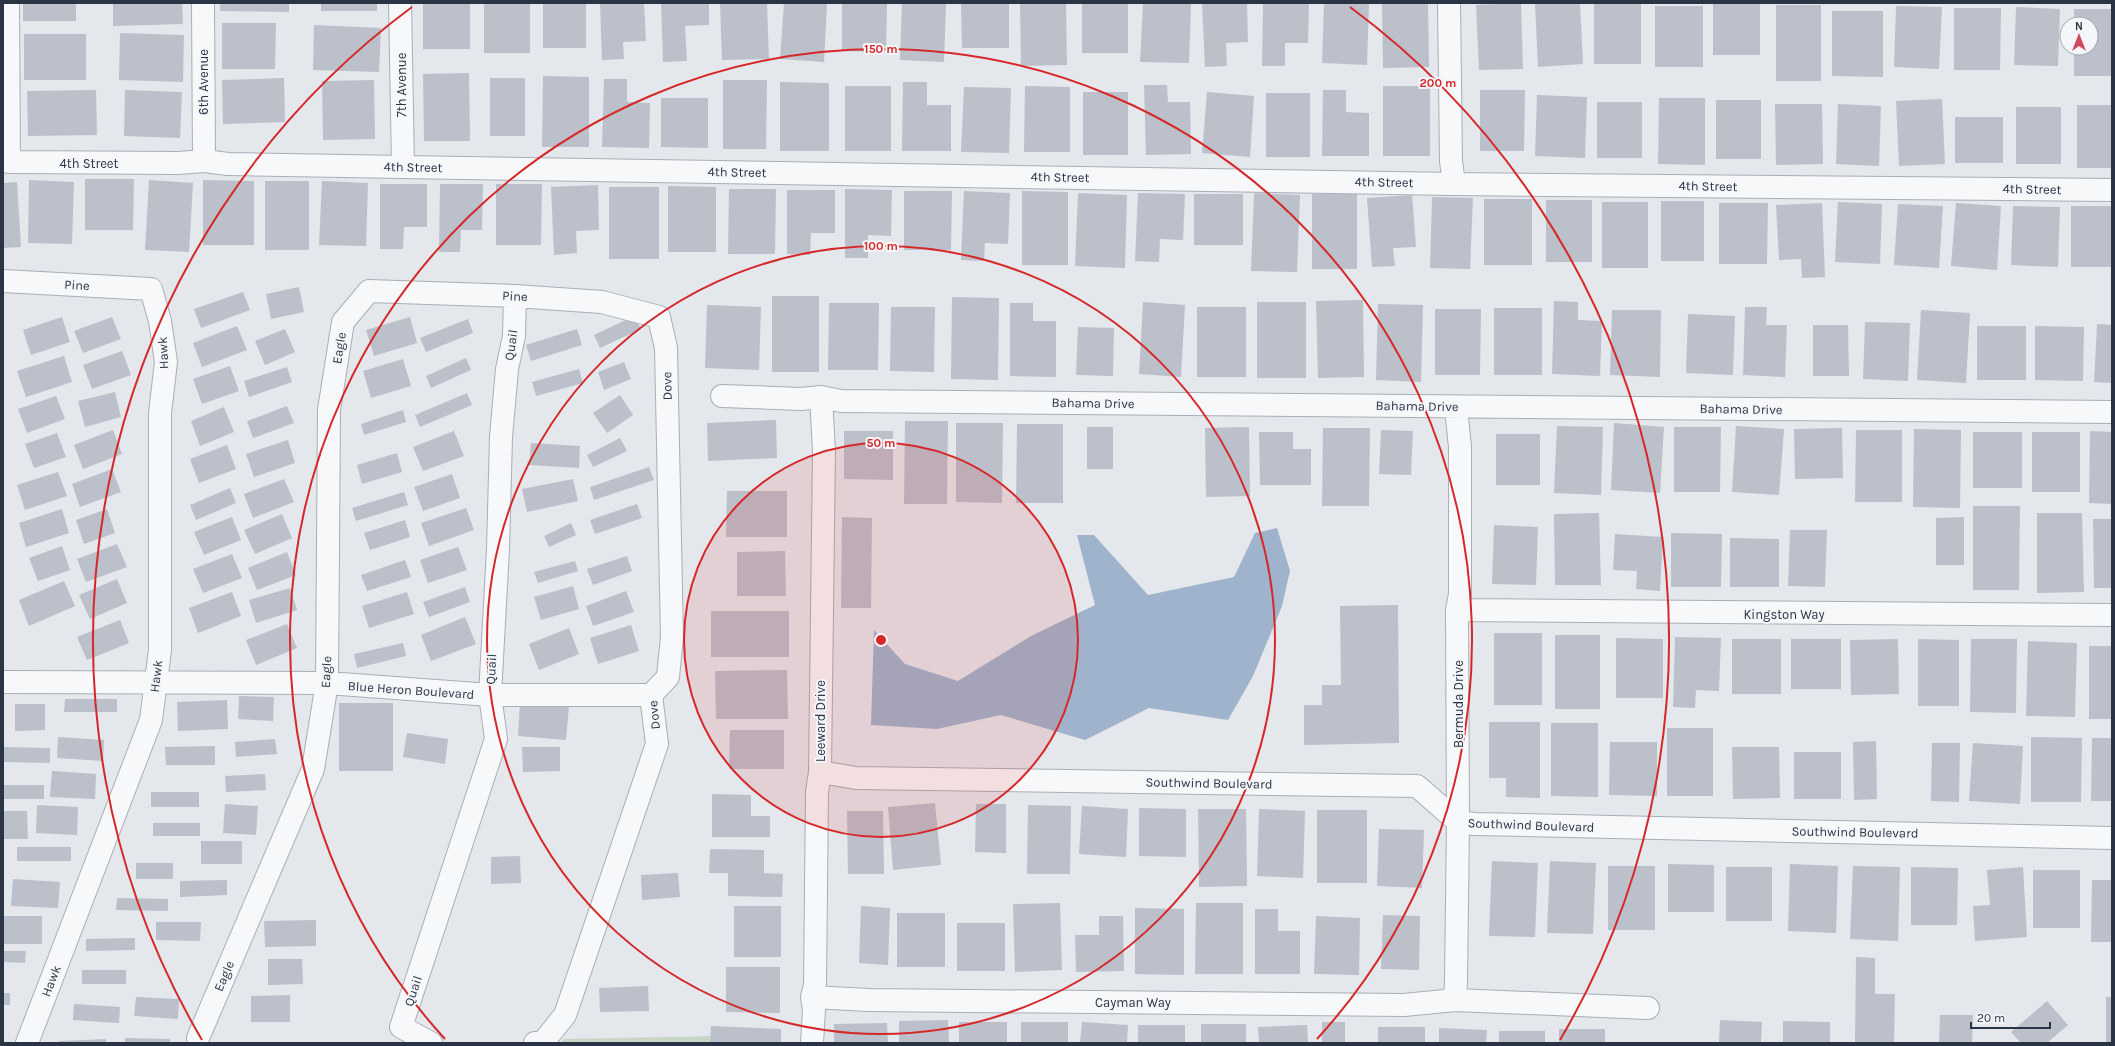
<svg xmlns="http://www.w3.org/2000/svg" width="2115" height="1046" font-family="Karla,sans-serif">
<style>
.green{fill:#c9d6c5}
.water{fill:#9fb4cc}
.building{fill:#bbc0ca}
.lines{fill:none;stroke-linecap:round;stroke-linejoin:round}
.street-casing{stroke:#a9aeb7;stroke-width:24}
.street{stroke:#f7f8fa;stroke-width:22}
.ring{fill:none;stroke:#d62828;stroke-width:2}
.labels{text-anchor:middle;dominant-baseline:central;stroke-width:4;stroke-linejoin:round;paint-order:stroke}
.street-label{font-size:13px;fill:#2b3445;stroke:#f4f6f9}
.centre{fill:#d62828;stroke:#f4f6f9;stroke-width:2}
.ring-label{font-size:12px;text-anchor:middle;font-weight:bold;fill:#d62828;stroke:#f4f6f9;stroke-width:4;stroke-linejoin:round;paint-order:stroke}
</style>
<rect width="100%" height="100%" fill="#e4e7ec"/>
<path class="green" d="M720,1036L721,1043H561L564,1039Z"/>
<path class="water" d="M1277,528L1290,571L1282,606L1253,676L1228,720L1149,708L1085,740L1001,715L937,729L871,725L874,630L905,664L958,681L1031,636L1095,605L1077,535H1094L1148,595L1234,577L1255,533Z"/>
<path class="building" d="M23,3H76V21H23Z
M130,3H182L183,24L113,26V4Z
M220,3H289V12L220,11Z
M321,3H377V11H321Z
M423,3H470V49H423Z
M484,3H530V53H484Z
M543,3H586V48H543Z
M600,3H644L646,41L623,42L624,59L602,60Z
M661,3H709V25L685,26L687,61L663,62Z
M720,3H767L769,59L722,60Z
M784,3H827L824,62L780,59Z
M842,3H887L886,52L842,51Z
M902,3H946L944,62L900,60Z
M961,3H1009V48H962Z
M1020,3H1066L1067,65L1021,66Z
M1082,3H1128V53H1082Z
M1143,3H1191L1189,63L1140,62Z
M1202,3H1247L1248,42L1226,43L1227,66L1205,67Z
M1263,3H1309L1308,43H1285V66H1262Z
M1324,3H1369L1367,65L1322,63Z
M1411,3H1428L1429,67L1383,68L1382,4Z
M1521,3L1523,69L1479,70L1476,5Z
M1546,3H1580L1583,64L1538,67L1535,4Z
M1594,3H1641V64H1594Z
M1713,4H1760V55H1713Z
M1776,5H1821V81H1776Z
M1655,6H1703V67H1655Z
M1896,6L1942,7L1939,69L1894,67Z
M2016,7L2060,9L2058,66L2014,65Z
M1954,8H2001L2000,70H1954Z
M2074,9H2112V76H2074V48H2091V24H2074Z
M1832,11H1883V77L1832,76Z
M222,23H276L275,69H222Z
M314,25L381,28L379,72L313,70Z
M120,33L184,35L183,82L119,80Z
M24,34H86V80H24Z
M469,73L470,141H424L423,74Z
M543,76L589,77V147H542Z
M284,78L285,122L223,124L222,80Z
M490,78H525V136H490Z
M604,79H627V102L650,103L649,148L602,147Z
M374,80L375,139L323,140L322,81Z
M723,80H767L766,149H723Z
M780,82L829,83V151H780Z
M903,82H927V105H951V151H902Z
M1144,85H1167L1168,102H1190L1191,154L1146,155Z
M845,86H891V151H845Z
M1025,86L1070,87V152H1024Z
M1383,86H1430V156H1383Z
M964,87L1011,88L1009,153L961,152Z
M96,90L97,135L28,136L27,91Z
M125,90L182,92L180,138L124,136Z
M1323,90H1346V112L1369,113V156H1322Z
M1480,90H1525L1524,151H1480Z
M1083,92H1128V155H1083Z
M1207,92L1254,96L1250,157L1202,153Z
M1266,93H1310V157H1266Z
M1537,95L1587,97L1585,158L1535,156Z
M661,98H708V148L661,147Z
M1659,98H1705V165L1658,164Z
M1942,99L1945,164L1899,166L1896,101Z
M1716,100H1761V159H1716Z
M1597,102H1642V158H1597Z
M1775,104H1822L1823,164L1776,165Z
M1838,104L1881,106L1879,166L1836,164Z
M2077,105H2112V168H2077Z
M2016,107H2061V164H2016Z
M1955,117H2003V163H1955Z
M85,179H134L133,230H85Z
M29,180L74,182L72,244L28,243Z
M149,180L193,183L189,252L145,250Z
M203,180L254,181V245H203Z
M265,181H309V250H265Z
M322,181L368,183L366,246L319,245Z
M17,182L21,247L3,248V183Z
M380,184H427V227H404L403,249H380Z
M440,184H483L482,230H461L460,252H439Z
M496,184H542L541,245H496Z
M598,185L599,230L576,231L577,253L554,255L551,187Z
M668,186L716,187V252H668Z
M609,187H659V259H609Z
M729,189H776L775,254H728Z
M845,189L892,190L891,236L868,235V258H845Z
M787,190H835V233H811L810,255L787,254Z
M904,191H952L951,250H904Z
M964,191L1010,193L1008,244L985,243L984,261L961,260Z
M1022,191L1068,192V265H1022Z
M1078,193L1127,195L1125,268L1075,266Z
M1138,193L1185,194L1183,240L1160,239L1159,262L1135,261Z
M1254,193L1300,195L1297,272L1251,271Z
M1194,194H1243V245H1194Z
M1312,194H1357V269H1312Z
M1412,195L1416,247L1393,248L1395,266L1372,267L1367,198Z
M1432,197L1473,198L1470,269L1430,268Z
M1484,199H1532V265H1484Z
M1546,200H1592V262H1546Z
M1661,201H1704V261H1661Z
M1602,202H1648V268H1602Z
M1838,202L1882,204L1880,264L1835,262Z
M1719,203H1768L1767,264H1719Z
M1822,203L1825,277L1802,278L1801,259L1779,260L1776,205Z
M1956,203L2001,206L1997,270L1951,266Z
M1898,204L1943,206L1939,268L1894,265Z
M2013,206L2060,207L2058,267L2011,265Z
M2071,206H2112V267H2071Z
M299,287L304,312L271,319L266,294Z
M243,292L250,310L201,328L194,309Z
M772,296H819V372H772Z
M952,297L999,298L998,380L951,379Z
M1363,300L1364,377L1318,378L1316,301Z
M1554,301L1578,302V320L1602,321L1600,376L1552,374Z
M1143,302L1185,305L1181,377L1139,374Z
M1257,302H1306V378H1257Z
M829,303H879L878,370H828Z
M1010,303H1033V321H1056V377L1010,376Z
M1378,304L1423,305L1421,382L1376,380Z
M707,305L761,307L759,370L705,368Z
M891,307H935L934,372L890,371Z
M1197,307H1246V377H1197Z
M1745,307H1767L1766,325H1787L1785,377L1743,375Z
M1494,308H1542V375H1494Z
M1435,309H1481L1480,375H1435Z
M1612,310H1661L1660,377L1610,375Z
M1921,310L1970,313L1966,383L1917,380Z
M1688,314L1735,316L1733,375L1686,373Z
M634,316L641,329L600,348L594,335Z
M62,317L70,342L31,355L23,330Z
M112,317L121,339L83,353L74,331Z
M410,317L417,343L374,356L366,330Z
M468,319L473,333L426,352L420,338Z
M1865,322L1910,323L1908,381L1863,379Z
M2097,324L2112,325V383L2094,382Z
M1813,325H1848L1849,376H1813Z
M237,326L247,350L202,367L193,343Z
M1977,326H2026V380H1977Z
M2035,326L2084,327L2083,381L2035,380Z
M1078,327L1114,328L1113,376L1076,375Z
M285,329L295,352L265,365L255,341Z
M577,329L582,345L531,361L526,345Z
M122,351L131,375L92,389L83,365Z
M64,356L72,382L26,397L17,371Z
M466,358L471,370L431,388L426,376Z
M403,359L411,386L371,398L363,371Z
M624,362L631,379L604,390L598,372Z
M230,366L239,391L202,404L193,379Z
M287,367L292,382L249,397L244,381Z
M579,369L583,383L536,396L532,382Z
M115,392L121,417L85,427L78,401Z
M467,393L472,405L420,427L415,415Z
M620,395L633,415L607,433L593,413Z
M56,396L65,419L27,433L18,409Z
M287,406L294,423L253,438L247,421Z
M224,407L234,432L200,446L191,421Z
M403,410L406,422L364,435L361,424Z
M776,420L777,458L708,461L707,423Z
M905,421H948L947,504H904Z
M956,423H1003L1002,503L956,502Z
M1614,423L1664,427L1660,493L1611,490Z
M1017,424H1063V503H1016Z
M1557,426L1603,427L1601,495L1554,493Z
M1736,426L1784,429L1779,495L1732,492Z
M1087,427H1113V469H1087Z
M1249,427L1250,496L1206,497L1205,428Z
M1674,427H1721L1720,492H1674Z
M1323,428H1370L1369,506H1322Z
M1842,428L1843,478L1795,479L1794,429Z
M1914,429L1961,430L1960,508L1913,507Z
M113,430L122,454L83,469L74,445Z
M1381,430L1413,431L1411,475L1379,474Z
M1856,430H1902V502H1855Z
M454,431L464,456L423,471L413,447Z
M844,431H893V480L844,479Z
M2090,431L2112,432V504L2089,503Z
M1259,432H1293V449H1311V485H1260Z
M1973,432H2022V488H1973Z
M2032,432H2080V492H2032Z
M57,433L66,457L34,468L25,444Z
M1496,434H1540V485H1496Z
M620,438L627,451L593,467L587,455Z
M288,440L295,463L254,477L246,454Z
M531,443L580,446L579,468L529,465Z
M227,445L236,469L199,483L190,459Z
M397,453L402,472L362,484L357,465Z
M649,467L654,480L594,500L590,487Z
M112,469L121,492L80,507L72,484Z
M58,472L67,496L25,510L17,485Z
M452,474L460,498L423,511L414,487Z
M284,479L294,502L253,518L244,494Z
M573,479L578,501L527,512L522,489Z
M230,488L236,503L196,520L190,505Z
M727,491H787V537H726Z
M404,492L408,505L356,521L352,508Z
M637,504L642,518L595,534L590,520Z
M1973,506H2020L2019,590H1973Z
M466,508L474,530L429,546L421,523Z
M62,509L69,533L26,547L19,523Z
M107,509L115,533L84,544L76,520Z
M1599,513L1601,585H1555L1554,514Z
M2037,513H2082L2084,592L2037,593Z
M282,514L292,538L255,554L244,530Z
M232,517L241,540L204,555L194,532Z
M842,517L872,518L871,608H841Z
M1964,517V565H1936V518Z
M2093,519H2112V588H2094Z
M405,520L410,537L370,550L364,533Z
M571,523L576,535L549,547L544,536Z
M1494,525L1538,527L1536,585L1492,584Z
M1790,530H1827L1825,587L1788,586Z
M1671,533L1722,534L1721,587H1671Z
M1615,534L1663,537L1660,591L1636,589L1637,571L1613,570Z
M1730,538L1779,539V587H1730Z
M117,544L127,567L86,582L77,559Z
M62,546L70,570L38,581L29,558Z
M458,547L467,570L428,583L420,560Z
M785,551L786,596H737V552Z
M287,552L296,575L257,590L248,568Z
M232,554L242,578L203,593L193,569Z
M627,556L632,571L593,585L587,569Z
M405,560L411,577L367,591L361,575Z
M575,561L578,571L538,583L534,572Z
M117,579L127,603L90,619L79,595Z
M64,581L75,606L29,626L19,600Z
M573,586L579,609L541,620L534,597Z
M465,587L470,602L429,617L423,602Z
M290,588L297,610L256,623L249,600Z
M626,591L634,612L593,626L586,606Z
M232,592L241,616L198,633L189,608Z
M407,592L414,614L369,628L362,606Z
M1398,605L1399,743L1304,745V705H1322V685H1341L1340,606Z
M711,611H789V657H711Z
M465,617L476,644L431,661L421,635Z
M120,620L129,643L87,660L77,637Z
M287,624L297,648L256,665L246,640Z
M631,625L639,651L598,664L590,638Z
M569,628L579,654L539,670L529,644Z
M1494,633H1542V705H1494Z
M1555,635H1600V709H1555Z
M1675,637L1721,638L1719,691L1696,690L1695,708L1673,707Z
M1616,638L1663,639V698H1616Z
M1732,639H1781V694H1732Z
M1791,639H1841V689H1791Z
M1898,639L1899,694L1851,695L1850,640Z
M1918,639L1959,640V706H1918Z
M1971,639H2017L2016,713L1970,712Z
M2028,641L2077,643L2075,717L2026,716Z
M403,643L406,656L357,668L354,654Z
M2089,646H2112V719H2089Z
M787,670L788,719H716L715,671Z
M239,696L274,697L273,721L238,719Z
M65,699H117V712H64Z
M227,700L228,729L178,731L177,702Z
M520,702L569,705L566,740L518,736Z
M339,703H393V771H339Z
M15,704H45V730L15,731Z
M1489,722H1540V798L1506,797V778H1489Z
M1551,723H1598V797L1551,796Z
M1667,728H1713V796H1667Z
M730,730H784V769H729Z
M407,733L448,739L445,764L403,757Z
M58,737L104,740L103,761L57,758Z
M2031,737L2082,738L2081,802H2031Z
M2092,738H2112V801H2091Z
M275,739L277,754L236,757L235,742Z
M1876,741L1877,799L1854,800L1853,742Z
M1610,742H1657V796L1609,795Z
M1932,743H1960L1959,802L1931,801Z
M1973,743L2023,746L2020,804L1969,801Z
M215,746V765H166L165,747Z
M4,747L50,748V763L4,762Z
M522,747H560V771L523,772Z
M1732,747H1779L1780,798L1733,799Z
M1794,752H1841V799H1794Z
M52,771L96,774L95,799L50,797Z
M265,774L266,790L226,792L225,776Z
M3,785H44V799H3Z
M151,792H199V807H151Z
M712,794L751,795V816H770V837H712Z
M935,803L941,865L893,870L888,807Z
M225,804L258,806L256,835L223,833Z
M976,804H1006V853L975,852Z
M37,805L78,807L77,835L36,833Z
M1028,805L1071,806L1070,874H1027Z
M1082,806L1128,809L1126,857L1079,854Z
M1139,808L1186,809V857L1139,856Z
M1198,809H1246L1247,886L1199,887Z
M1259,809L1305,811L1303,878L1257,876Z
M1317,810H1367V883H1317Z
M3,811H27L28,839H3Z
M847,811H883L884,874H848Z
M153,823H200V836H153Z
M1379,829L1424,830L1422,888L1377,886Z
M201,841H242V864H201Z
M17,847H71V861H17Z
M710,849L764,850V873L783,874L782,897L728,896V873H709Z
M520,856L521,883L491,884V857Z
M1492,861L1538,863L1535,937L1489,936Z
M1550,861L1596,863L1593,934L1547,933Z
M136,863H173V879H136Z
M1668,864L1714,865V912H1668Z
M1790,864L1838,866L1836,933L1788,931Z
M1608,866H1655V930H1608Z
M1853,866L1900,867L1898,941L1850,939Z
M1726,867H1772V921H1726Z
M1911,867L1958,868L1957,925H1911Z
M2023,867L2027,937L1975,941L1973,906L1990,905L1987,870Z
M2033,870H2080V928H2033Z
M678,873L680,897L642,900L641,875Z
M13,879L60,882L58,908L11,906Z
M227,880V895L180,897V881Z
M2092,880H2112V942H2091Z
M117,898L168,899V911L116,910Z
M1060,903L1062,970L1015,972L1013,904Z
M1196,903H1243V974H1195Z
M734,906H781V957H734Z
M861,906L890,908L888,965L859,963Z
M1135,908L1184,909V975L1135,974Z
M1255,909H1278V931H1300V974H1255Z
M897,913H945V967H897Z
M1383,915L1420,916L1419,970L1381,969Z
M3,916H42V944H3Z
M1099,916H1123L1124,971L1076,972L1075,935H1099Z
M1316,916L1360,918L1359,975L1314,974Z
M316,920V946L265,947L264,921Z
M156,922H201L200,941L156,940Z
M957,923H1005V971H957Z
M135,938V950L86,951V939Z
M3,951H26L25,963L3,962Z
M1856,957L1875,958V994H1895L1894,1043H1855Z
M268,959H302L303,984L268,985Z
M726,967H780V1013L726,1012Z
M82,970H126V984H82Z
M648,986L649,1011L600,1012L599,988Z
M3,993H10V1005H3Z
M290,995V1022H251V996Z
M136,997L179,999L178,1019L134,1016Z
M2106,997H2112V1043H2106Z
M2047,1001L2068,1025L2047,1043H2021L2011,1032Z
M74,1004L120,1007L119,1023L73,1020Z
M1940,1015H1973L1972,1043H1939Z
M948,1020L949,1043H899V1021Z
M1720,1020L1762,1022L1761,1043H1719Z
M1783,1021L1830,1022V1043H1783Z
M959,1022H1007V1043H959Z
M1021,1022H1068V1043H1021Z
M1082,1022L1128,1025L1127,1043H1080Z
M1322,1022H1345V1043H1322Z
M887,1023L888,1043H834V1024Z
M1201,1024H1246V1043H1201Z
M1138,1025H1185V1043H1138Z
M1307,1025L1308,1043H1259L1258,1027Z
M711,1026L781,1029V1043H710Z
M1378,1027H1425V1043H1378Z
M1439,1028L1487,1030L1486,1043H1439Z
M1559,1029H1605V1043H1559Z
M1499,1031H1545V1043H1499Z
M125,1038L170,1039V1043H125Z
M106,1039V1043H59V1041Z"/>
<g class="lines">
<defs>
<path id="street" d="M8,3L9,162L178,163L204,161L228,164L403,167L1454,184L2112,190
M203,3L204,161
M400,3L403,167
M1449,3L1451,161L1454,184
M3,281L151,289L160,321L166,362L160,413V650L151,720L27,1043
M722,396L801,399L821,397L841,401L2112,412
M1457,610L2112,615
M3,682L327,683L490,695H651
M820,772L856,778L1417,786L1458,822L1475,824L2112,838
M812,997L869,1000L1404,1005L1455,1000L1648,1008
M1455,1000L1456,981L1458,822L1457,610L1460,594V447L1456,408
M198,1038L313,769L327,683L329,410L343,322L369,291L515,296L602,302L659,317L666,348L672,637L668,677L651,695L657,744L565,1015L544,1041L535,1043
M431,1043L401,1027L496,739L490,695L498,549L501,437L507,369L514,336L515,296
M812,1043L814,1010L812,997L815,985L817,792L820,772L824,451L821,397"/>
</defs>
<use href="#street" class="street-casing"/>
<use href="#street" class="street"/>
</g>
<circle cx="881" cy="640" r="197" fill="#d62828" fill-opacity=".12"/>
<g class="ring">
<circle cx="881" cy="640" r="197"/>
<circle cx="881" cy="640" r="394"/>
<path d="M445 1039A591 591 0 1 1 1317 1039"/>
<path d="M202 1040A788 788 0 0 1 412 7M1350 7A788 788 0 0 1 1560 1040"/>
</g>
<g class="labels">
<g class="street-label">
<text transform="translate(203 82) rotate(-90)">6th Avenue</text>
<text transform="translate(401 85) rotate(-90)">7th Avenue</text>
<text x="89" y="163">4th Street</text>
<text transform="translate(413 167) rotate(1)">4th Street</text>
<text transform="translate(737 172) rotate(1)">4th Street</text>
<text transform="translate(1060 177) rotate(1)">4th Street</text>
<text transform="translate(1384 182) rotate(1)">4th Street</text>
<text transform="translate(1708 186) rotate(1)">4th Street</text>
<text transform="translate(2032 189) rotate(1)">4th Street</text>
<text transform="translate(77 285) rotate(3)">Pine</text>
<text transform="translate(515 296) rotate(3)">Pine</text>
<text transform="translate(511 345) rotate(-82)">Quail</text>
<text transform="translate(339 348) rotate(-81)">Eagle</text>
<text transform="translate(163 353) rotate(-93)">Hawk</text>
<text transform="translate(667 386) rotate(-91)">Dove</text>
<text transform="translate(1093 403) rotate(1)">Bahama Drive</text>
<text transform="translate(1417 406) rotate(1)">Bahama Drive</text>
<text transform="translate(1741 409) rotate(1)">Bahama Drive</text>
<text x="1784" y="614">Kingston Way</text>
<text transform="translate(491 669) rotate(-87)">Quail</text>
<text transform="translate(326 672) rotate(-87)">Eagle</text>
<text transform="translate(156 676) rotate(-83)">Hawk</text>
<text transform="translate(411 690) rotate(4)">Blue Heron Boulevard</text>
<text transform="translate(1458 704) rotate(-90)">Bermuda Drive</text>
<text transform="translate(654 715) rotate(-96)">Dove</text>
<text transform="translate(820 721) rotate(-90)">Leeward Drive</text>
<text transform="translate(1209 783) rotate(1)">Southwind Boulevard</text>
<text transform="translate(1531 825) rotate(2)">Southwind Boulevard</text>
<text transform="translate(1855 832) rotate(1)">Southwind Boulevard</text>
<text transform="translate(224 976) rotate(-67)">Eagle</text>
<text transform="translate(51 981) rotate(-69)">Hawk</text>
<text transform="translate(413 991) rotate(-72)">Quail</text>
<text x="1133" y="1002">Cayman Way</text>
</g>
</g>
<circle cx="881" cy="640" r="6" class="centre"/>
<g class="ring-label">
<text x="881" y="53">150 m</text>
<text x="1438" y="87">200 m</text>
<text x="881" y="250">100 m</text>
<text x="881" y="447">50 m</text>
</g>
<rect width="2115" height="1046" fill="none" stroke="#2b3445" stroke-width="8"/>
<g transform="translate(2079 36)"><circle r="19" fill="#f4f6f9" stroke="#a4a8b1"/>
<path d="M0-3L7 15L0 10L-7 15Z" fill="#d1495b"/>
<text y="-6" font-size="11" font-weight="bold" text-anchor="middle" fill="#2b3445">N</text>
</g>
<path d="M1971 1022v6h79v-6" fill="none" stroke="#2b3445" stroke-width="2"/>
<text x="1977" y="1022" font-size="12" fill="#2b3445" stroke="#f4f6f9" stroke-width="3" paint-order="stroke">20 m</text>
</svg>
